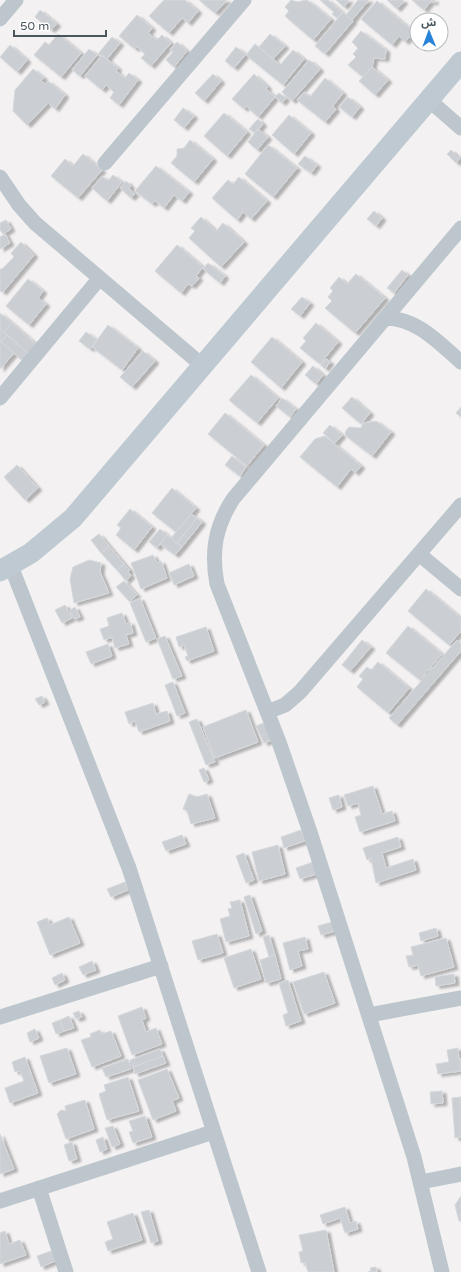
<svg xmlns="http://www.w3.org/2000/svg" width="461" height="1272" font-family="'Varela Round','Noto Sans Arabic',sans-serif">
<style>
.building{fill:#cbced3;stroke:#d5d8dc;filter:url(#shadow)}
.lines{fill:none;stroke-linecap:round;stroke-linejoin:round}
.street{stroke:#bdc6cc;stroke-width:15}
.secondary{stroke:#bec9d1;stroke-width:21}
</style>
<defs>
<filter id="shadow"><feDropShadow dx="4" dy="2.5" stdDeviation="1" flood-color="#0004"/></filter>
</defs>
<rect width="100%" height="100%" fill="#f3f1f1"/>
<path class="building" d="M164,0H185L198,11L188,23L182,18L169,33L149,16Z
M199,0H227L215,13Z
M291,0L297,2L307,0L331,19L313,40L285,16L289,11L285,7Z
M320,0H328L342,12L337,18L332,14L334,12Z
M336,0H349L344,7Z
M358,0H369L352,20L346,15Z
M387,0H402L404,1L397,9Z
M412,0H435L433,3L431,1L424,10Z
M377,1L414,32L405,42L399,36L392,45L361,19Z
M40,10L57,24L51,30L35,17Z
M343,12L353,21L325,54L315,46Z
M137,15L152,28L148,33L157,40L162,35L171,43L151,66L141,58L145,54L137,47L135,49L119,36Z
M361,31L386,50L385,59L374,58L372,67L363,77L348,65L356,57L353,54L358,48L352,42Z
M58,34L81,53L61,77L34,55L45,42L49,45Z
M270,34L285,46L273,59L259,47Z
M112,37L120,43L107,59L98,54Z
M177,42L187,51L174,67L166,60L173,52L170,50Z
M255,44L280,65L293,50L304,59L283,85L246,55Z
M10,45L27,60L17,72L0,57Z
M236,47L246,54L234,68L225,61Z
M89,49L97,55L80,76L72,70Z
M102,55L118,68L116,71L125,78L129,73L138,80L119,105L110,98L114,92L106,85L102,90L85,76Z
M309,60L320,69L292,101L282,92Z
M372,67L388,80L375,95L359,81Z
M33,69L44,78L41,80L45,84L48,81L65,95L55,109L48,103L27,125L13,111L15,90Z
M213,74L221,81L204,101L195,93Z
M254,74L268,87L266,89L275,97L258,117L246,106L244,109L232,99Z
M325,78L343,93L333,106L336,109L325,122L297,100L304,92L310,97Z
M279,93L286,98L282,103L275,97Z
M348,97L360,107L352,117L339,107Z
M183,108L194,116L184,128L174,120Z
M224,113L247,132L227,156L204,136Z
M289,115L311,133L294,154L272,135Z
M258,119L263,124L255,133L249,129Z
M258,129L268,137L257,150L248,142Z
M190,140L213,159L194,182L171,163L177,156V149L184,148Z
M268,145L297,168L273,197L245,174Z
M451,150L460,159L456,163L447,154Z
M83,154L102,170L78,198L51,176L65,159L73,166Z
M305,156L317,165L311,173L298,164Z
M156,166L189,192L182,201L174,195L164,208L155,201L152,204L135,191Z
M113,175L122,182L107,201L92,188L102,176L108,181Z
M239,177L267,201L251,219L243,212L237,220L212,198L228,180L233,184Z
M126,181L131,186L129,188L135,194L131,198L120,188Z
M374,211L382,218L376,226L367,219Z
M201,217L216,231L223,223L244,242L221,267L189,238L195,231L191,228Z
M6,220L11,229L3,234L0,230V223Z
M5,234L10,243L0,249V237Z
M21,242L34,255L3,292L0,291V269H2L14,257L11,253Z
M177,245L203,267L196,276L199,278L192,286L188,284L181,293L155,271Z
M208,263L225,276L220,283L203,269Z
M402,270L408,275L394,293L387,288Z
M356,274L385,298L355,333L325,308L332,301L328,297L333,291L330,288L339,277L347,284Z
M28,279L43,291L38,298L46,304L29,325L6,306Z
M302,297L310,303L300,316L291,309Z
M0,313L12,323L4,332L0,328Z
M12,323L37,345L29,354L4,332Z
M316,323L338,342L320,364L300,348L306,341L303,338Z
M108,325L138,348L122,370L92,347Z
M0,328L7,335L1,342L0,341Z
M86,332L97,340L90,349L79,341Z
M7,335L29,354L23,361L1,342Z
M272,337L302,362L281,388L251,362Z
M0,341L14,353L0,369Z
M143,351L155,361L132,387L120,377Z
M326,359L330,362L325,369L321,365Z
M313,366L323,375L316,384L305,375Z
M251,375L278,398L257,423L229,400Z
M352,397L370,413L361,424L342,408Z
M282,398L296,409L290,417L276,406Z
M461,407V417L456,413Z
M225,413L264,445L247,466L208,434Z
M376,421L391,432L372,456L346,436L345,432L349,427L361,428L363,423Z
M330,425L342,435L335,443L323,433Z
M325,436L361,466L355,473L351,469L337,487L300,457L315,439Z
M232,456L246,467L240,476L225,465Z
M17,465L38,488L25,500L4,477Z
M172,488L196,508L176,532L152,513Z
M130,509L152,527L134,550L116,535L121,528L117,525Z
M191,514L197,518L177,543L171,538Z
M197,518L202,522L182,547L177,543Z
M160,529L167,535L157,548L149,542Z
M99,534L109,546L101,553L91,540Z
M167,535L182,547L175,555L160,544Z
M109,546L124,564L117,570L101,553Z
M153,555L157,563L161,561L167,578L141,589L131,563Z
M89,560L101,563L100,572L109,593L74,603L70,579L73,567Z
M124,564L130,570L128,572L131,576L126,581L117,570Z
M189,564L194,576L174,585L169,573Z
M124,581L137,595L130,602L116,587Z
M426,589L461,618V631L449,645L408,611Z
M140,598L156,638L146,642L130,603Z
M65,605L72,618L62,623L55,610Z
M75,607L80,617L74,619L70,610Z
M122,613L126,624L130,622L133,633L126,635L129,644L115,648L112,637L104,640L100,629L109,626L107,618Z
M408,626L442,654L420,680L386,653Z
M206,627L214,651L187,661L185,657L188,656L184,645L179,647L176,637Z
M165,636L182,676L173,679L157,639Z
M362,640L371,647L350,671L342,665Z
M457,640L461,644V651L397,725L389,718Z
M108,644L112,656L91,664L86,652Z
M378,662L409,688L388,713L357,687L363,679L359,676L367,667L371,670Z
M173,682L185,713L177,716L165,685Z
M42,696L45,702L39,705L35,699Z
M153,703L156,714L167,711L170,721L139,732L135,721L129,724L125,712Z
M246,710L258,742L215,758L203,727Z
M197,719L215,762L206,765L189,722Z
M264,723L272,740L264,743L256,726Z
M204,768L209,780L204,782L199,770Z
M373,786L382,814L392,811L395,821L360,832L355,817L361,815L358,803L348,806L344,795Z
M189,794L197,797L207,794L215,818L191,824L187,811L183,809Z
M339,795L342,807L333,810L329,798Z
M301,830L305,841L284,848L281,837Z
M182,835L186,844L166,851L162,842Z
M398,837L401,847L382,853L386,868L413,859L416,870L376,883L371,858L367,860L363,848Z
M278,845L285,874L259,881L252,852Z
M244,853L254,880L246,883L236,856Z
M313,862L317,874L300,879L296,868Z
M125,882L128,890L111,897L107,889Z
M250,895L262,931L256,934L244,897Z
M240,900L249,936L226,942L220,919L230,916L228,909L232,908L230,902Z
M69,917L80,943L50,955L37,922L47,918L50,925Z
M332,922L335,931L321,935L318,926Z
M436,928L438,936L421,941L419,933Z
M217,934L223,953L198,960L192,941Z
M269,935L275,955L269,957L263,937Z
M305,937L308,949L298,951L302,966L290,970L283,943Z
M446,938L454,967L421,976L418,965L409,967L406,956L413,955L411,947Z
M251,949L261,979L234,988L224,958Z
M275,955L281,979L266,983L260,960Z
M92,961L96,970L83,975L79,967Z
M324,972L335,1003L304,1014L293,982Z
M62,973L65,980L55,985L52,978Z
M454,974L455,983L436,986L435,977Z
M288,980L301,1021L286,1026L283,1015L288,1013L279,983Z
M142,1007L146,1018L142,1020L146,1032L156,1028L162,1044L132,1055L118,1016Z
M79,1011L82,1017L76,1019L73,1013Z
M69,1016L74,1028L64,1031L60,1020Z
M60,1020L64,1031L56,1034L52,1023Z
M35,1029L39,1038L30,1042L27,1033Z
M100,1030L102,1034L111,1031L121,1056L92,1067L81,1040L91,1037L90,1034Z
M67,1048L76,1074L49,1083L40,1056Z
M458,1048L459,1060L461,1059V1071L438,1074L436,1064L449,1062L447,1050Z
M160,1049L163,1056L133,1067L130,1060Z
M163,1056L166,1063L135,1074L133,1067Z
M25,1057L38,1093L10,1103L5,1088L24,1081L20,1071L15,1072L12,1062Z
M128,1059L131,1069L106,1077L102,1068Z
M167,1069L179,1098L172,1101L176,1111L153,1120L138,1080Z
M128,1077L139,1111L107,1120L99,1094L106,1091L104,1085Z
M442,1091L443,1103L431,1104L430,1092Z
M461,1097V1137L455,1138L452,1098Z
M85,1100L94,1129L66,1139L57,1114L61,1110L66,1111L65,1106Z
M145,1116L152,1137L133,1143L129,1132L133,1131L129,1121Z
M113,1126L120,1144L112,1147L105,1128Z
M0,1134L14,1169L0,1174Z
M103,1137L107,1149L100,1152L96,1140Z
M72,1142L77,1159L69,1161L64,1145Z
M461,1196V1221H459L455,1205Z
M345,1207L350,1223L356,1221L358,1229L345,1233L340,1218L323,1224L320,1215Z
M149,1210L158,1241L151,1243L141,1212Z
M133,1213L142,1240L108,1251L105,1242L113,1239L107,1222Z
M326,1230L334,1272H308L305,1262L301,1263L299,1252L303,1251L299,1235Z
M5,1231L9,1244L20,1240L26,1255L0,1264V1233Z
M51,1251L55,1261L41,1267L37,1256Z
M376,1267L377,1272H368L371,1271L370,1268Z"/>
<g class="lines">
<path class="street" d="M0,19L16,0
M429,100L461,128
M105,163L244,0
M0,177L19,205L35,223L203,366
M386,318C418,319 438,342 461,362
M0,398L99,279
M419,554L461,589
M11,566L129,868L259,1272
M267,712L285,705L300,692L461,505
M369,1015L461,998
M0,1017L161,966
M421,1182L461,1174
M39,1188L66,1272
M0,1201L213,1132
M442,1272L414,1157L310,832L279,742L217,584C211,552 215,527 233,499L461,228"/>
<path class="secondary" d="M0,571L31,553L73,518L461,62"/>
</g>
<g transform="translate(429 32) rotate(359)"><circle r="19" fill="#ffffff" stroke="#b7bbbe"/>
<path d="M0-3L7 15L0 10L-7 15Z" fill="#2683d8"/>
<text y="-6" font-size="11" font-weight="bold" text-anchor="middle" fill="#4a565d">ش</text>
</g>
<path d="M14 30v6h92v-6" fill="none" stroke="#4a565d" stroke-width="2"/>
<text x="20" y="30" font-size="12" fill="#4a565d" stroke="#ffffff" stroke-width="3" paint-order="stroke">50 m</text>
</svg>
